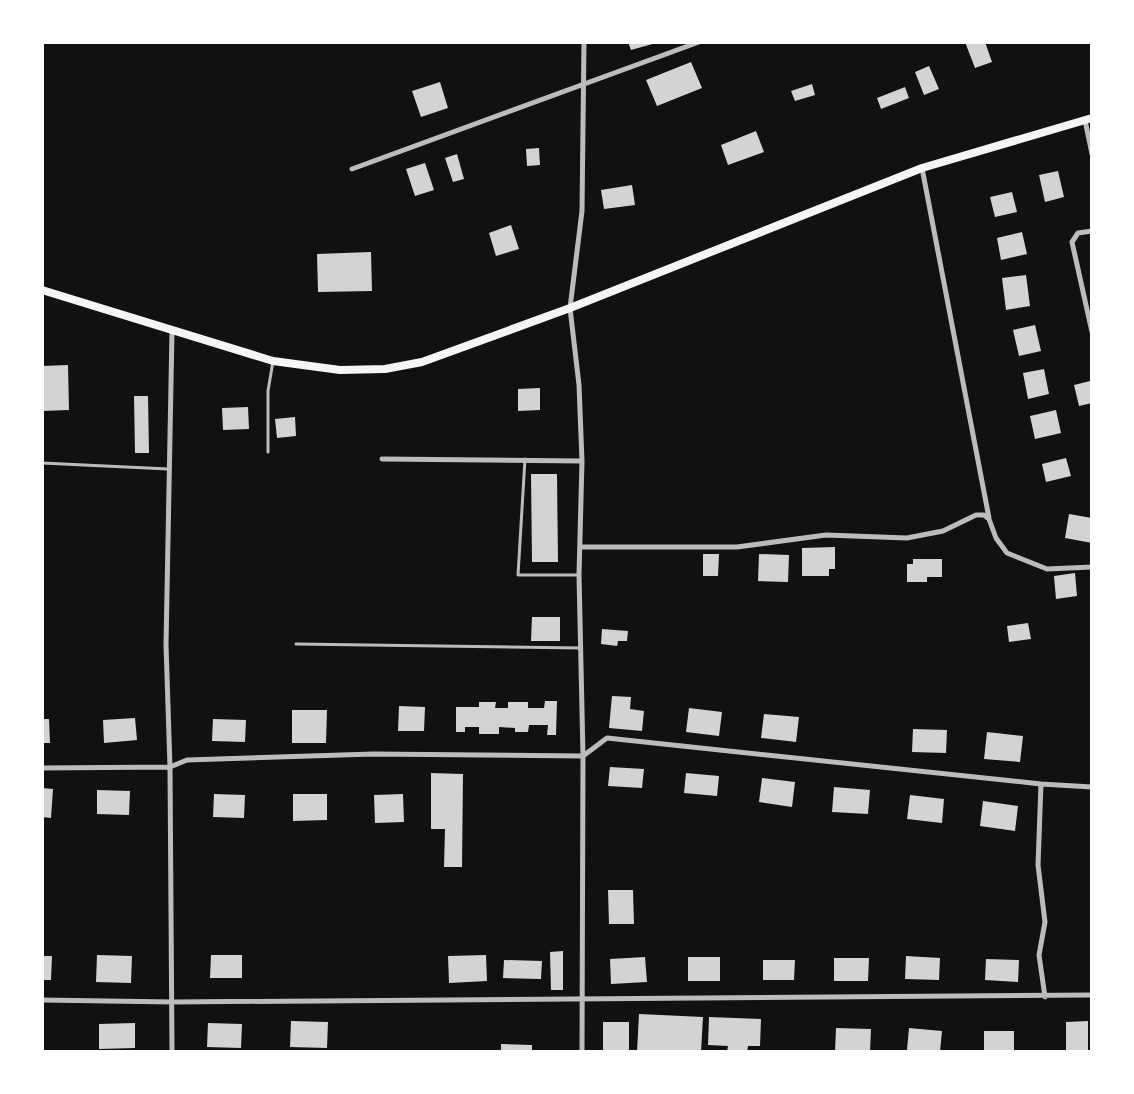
<svg xmlns="http://www.w3.org/2000/svg" width="1134" height="1094" font-family="'DM Sans',sans-serif">
<style>
.building{fill:#d3d3d3}
.lines{fill:none;stroke-linecap:round;stroke-linejoin:round}
.service{stroke:#bcbcbc;stroke-width:3}
.minor{stroke:#bcbcbc;stroke-width:5}
.primary{stroke:#f5f5f5;stroke-width:8}
</style>
<rect width="100%" height="100%" fill="#111"/>
<path class="building" d="M628,42H655L656,43L631,50Z
M965,42H985L992,62L975,68Z
M691,62L702,88L657,106L646,80Z
M929,66L939,89L924,95L915,72Z
M440,82L448,108L421,117L412,91Z
M812,84L815,95L795,101L791,91Z
M905,87L909,98L881,109L877,98Z
M756,131L764,152L728,165L721,145Z
M539,148L540,165L527,166L526,149Z
M457,154L464,179L453,182L445,158Z
M425,163L434,190L415,196L406,169Z
M1058,171L1064,197L1045,202L1039,175Z
M632,185L635,205L604,209L601,190Z
M1012,192L1017,212L995,217L990,197Z
M511,225L519,249L496,256L489,233Z
M1022,232L1027,254L1001,260L997,238Z
M371,252L372,291L318,292L317,254Z
M1026,275L1030,306L1006,310L1002,278Z
M1035,325L1041,351L1019,356L1013,330Z
M68,365L69,410L42,411V366Z
M1044,369L1049,394L1028,399L1023,373Z
M1090,381L1092,403L1079,406L1074,385Z
M540,388V410L518,411V389Z
M134,396H148L149,453H135Z
M248,407L249,429L223,430L222,408Z
M1056,410L1061,433L1035,439L1030,416Z
M295,417L296,436L277,438L275,419Z
M1066,458L1071,476L1046,482L1042,464Z
M531,474H557L558,562H532Z
M1069,514L1092,518V543L1065,538Z
M835,547V569H829V576H802V548Z
M703,554H719L718,576H703Z
M759,554L789,555L788,582L758,581Z
M913,559H942V577H927V582H907V564H913Z
M1075,573L1077,596L1056,599L1054,576Z
M532,617H560V641H531Z
M1028,623L1031,639L1009,642L1007,626Z
M602,629L628,631L627,641H618L617,646L601,644Z
M612,696L631,697L630,709L644,711L642,731L609,728Z
M545,701H557L556,735H547L548,725H529L528,732H515V728L499,727V734H479V727H465V732H456V707H479V702H496L495,708H508V702H528V708H544Z
M399,706L425,707L424,731H398Z
M689,708L722,712L719,736L686,732Z
M292,710H327L326,743H292Z
M764,714L799,717L796,742L761,738Z
M135,718L137,740L104,743L103,720Z
M42,719H49L50,743H42Z
M213,719L246,720L245,742L212,741Z
M913,729L947,730L946,753L912,752Z
M987,732L1023,736L1020,762L984,759Z
M610,767L644,769L642,788L608,786Z
M431,773L463,774L462,867H444L445,829H431Z
M686,773L719,776L717,796L684,793Z
M762,778L795,782L792,807L759,802Z
M834,787L870,790L868,814L832,812Z
M42,788L53,789L51,818L42,817Z
M97,790L130,791L129,815L97,814Z
M214,794L245,795L244,818L213,817Z
M293,794H327V820L293,821Z
M403,794L404,822L375,823L374,795Z
M910,795L944,799L942,823L907,819Z
M983,801L1018,806L1015,831L980,826Z
M608,890H633L634,924H609Z
M563,951V990H551L550,952Z
M97,955L132,956L131,983L96,982Z
M211,955H242V978H210Z
M486,955L487,981L449,983L448,956Z
M42,956H52L51,980H42Z
M906,956L940,958L939,980L905,979Z
M645,957L647,982L611,984L610,959Z
M688,957H720V981H688Z
M834,958H869L868,981H834Z
M986,959L1019,960L1018,982L985,980Z
M504,960L542,961L541,979L503,978Z
M763,960H795L794,980H763Z
M639,1014L703,1017L701,1052H637Z
M709,1017L761,1019L760,1046H748L747,1052H727L728,1046L708,1045Z
M291,1021L328,1022L327,1048L290,1047Z
M1088,1021V1052H1066V1022Z
M603,1022H629V1052H603Z
M135,1023V1048L99,1049V1024Z
M208,1023L242,1024L241,1048L207,1047Z
M836,1028L871,1029L870,1052H835Z
M909,1028L942,1031L940,1052L907,1050Z
M984,1031H1014V1052H984Z
M501,1044L532,1045V1052H501Z"/>
<g class="lines">
<path class="service" d="M268,452V391L273,361
M525,459L518,575H579
M42,463L168,469
M296,644L581,648"/>
<path class="minor" d="M1085,120L1092,154
M922,168L989,518
M352,169L699,42
M1092,231L1078,233L1072,242L1092,332
M172,331L166,645L170,767L172,1052
M382,459L582,461
M581,547H737L826,535L907,538L943,531L976,515H984L989,519L996,538L1007,553L1047,569L1092,567
M42,768L170,767L187,760L373,754L583,756L607,738L1041,784L1092,787
M1041,784L1038,865L1045,922L1039,955L1045,997
M42,1000L173,1002L1092,995
M582,1052L583,756L579,575L582,461L579,385L570,308L582,211L584,42"/>
<path class="primary" d="M42,290L273,361L340,370L385,369L422,362L570,308L922,168L1092,118"/>
</g>
<rect width="1134" height="1094" fill="none" stroke="#ffffff" stroke-width="88"/>
</svg>
